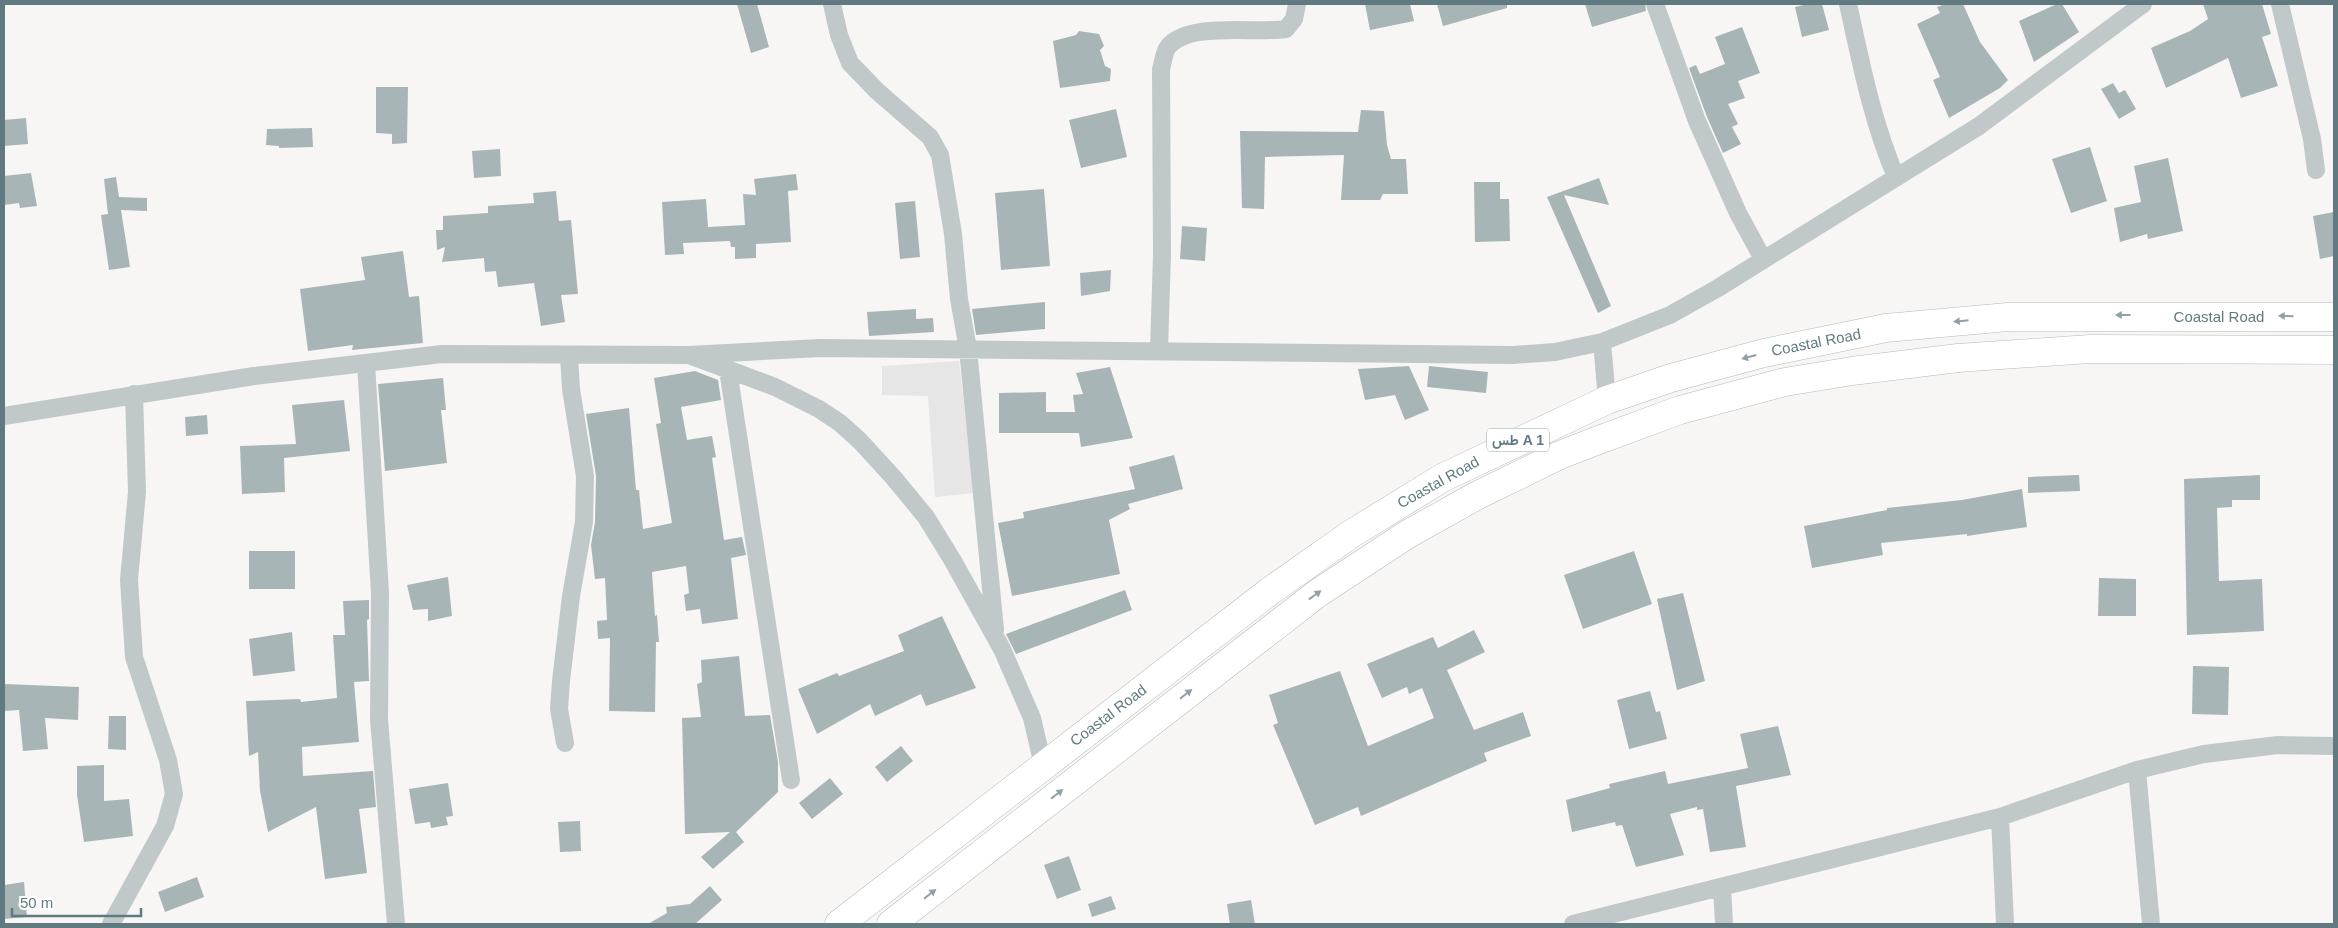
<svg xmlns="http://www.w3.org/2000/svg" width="2338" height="928" font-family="Helvetica,Vazirmatn,sans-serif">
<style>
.built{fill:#e5e6e5}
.building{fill:#a8b5b7}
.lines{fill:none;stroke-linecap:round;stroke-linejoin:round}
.highway-casing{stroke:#b4babc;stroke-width:29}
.street{stroke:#c1c8ca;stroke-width:18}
.highway{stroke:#fff;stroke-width:28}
.oneway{fill:#90a2a6}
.labels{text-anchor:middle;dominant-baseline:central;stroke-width:5;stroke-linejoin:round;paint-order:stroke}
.shield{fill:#fff;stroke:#90a2a6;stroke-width:1}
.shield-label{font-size:14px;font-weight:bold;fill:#607a80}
.street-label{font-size:15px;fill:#607a80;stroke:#fff}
</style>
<rect width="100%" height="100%" fill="#f7f6f4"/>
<path class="built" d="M959,361L974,493L935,497L928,396L882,395V366Z"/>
<path class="building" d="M737,4H757L769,47L751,53Z
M1365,4H1410L1414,21L1370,30Z
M1437,4H1507V8L1443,26Z
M1585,4H1645L1646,11L1592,27Z
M1808,4H1822L1829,30L1802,37L1795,7Z
M1945,4H1963L1980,42L2008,80L2000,88L1949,118L1933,80L1940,77L1917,24L1940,13L1937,7Z
M2057,4H2062L2079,32L2034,62L2019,21Z
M2203,4H2262L2271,34L2262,37L2278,86L2241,98L2228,58L2166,88L2151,48L2190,31L2208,19Z
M1742,27L1760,73L1738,81L1745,98L1728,104L1738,124L1732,127L1741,144L1723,153L1707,117L1689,68L1696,65L1700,74L1725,64L1715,37Z
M1079,31L1099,34L1104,46L1100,50L1105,66L1111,69L1110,81L1060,88L1053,41L1076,35Z
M2113,83L2119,93L2125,90L2136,109L2119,119L2101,89Z
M376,87H408L407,143L392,144V134L376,133Z
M1116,109L1127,157L1081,168L1069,120Z
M1361,110L1384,111L1387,145L1391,159H1406L1408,194H1383L1380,200H1341L1344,155L1265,157L1264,209L1242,208L1240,131L1358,132Z
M26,118L28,144L4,146V120Z
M312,128L313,147L279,148V146L266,145L267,129Z
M2090,147L2107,201L2071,213L2052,159Z
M500,149L501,176L474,178L472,151Z
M2168,158L2183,231L2148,239L2147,234L2120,242L2114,208L2141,202L2134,166Z
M31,173L37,206L20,208L19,203L4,205V176Z
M796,174L798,190L788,191L791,242L756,244V258L735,259V247H731L730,241L683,243L684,254L665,255L662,202L706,199L708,227L745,225L743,194L756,195L754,179Z
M116,177L119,197L147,198V211L121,210L130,267L109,270L101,215L108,214L104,179Z
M1599,178L1609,205L1564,195L1611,306L1598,313L1547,197Z
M1474,182H1500V199H1509L1510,241L1475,242Z
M1044,189L1050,266L1001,270L995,193Z
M556,191L559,221L571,220L578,294L561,295L565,322L541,326L534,283L498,287L496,271L485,272L484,258L442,262L445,247L437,250L436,230H443V216L488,213V206L534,203L533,193Z
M915,201L920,257L900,259L895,203Z
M2334,212V256L2320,259L2313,216Z
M1182,226L1207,228L1205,261L1180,259Z
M403,251L409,297L419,296L423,343L352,350L353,345L308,351L300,289L365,280L361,257Z
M1111,270L1110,291L1081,296L1080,273Z
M1045,302V329L976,335L972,309Z
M916,309V319L933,318L934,332L869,336L867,312Z
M1409,366L1429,410L1405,420L1395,395L1365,400L1358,369Z
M1429,366L1488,372L1486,393L1427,387Z
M1110,367L1133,438L1081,447L1079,433H999V393L1046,392V412H1075L1073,395L1083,394L1076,373Z
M695,371L718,380L721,400L681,407L687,440L712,436L716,457L712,458L724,540L742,537L746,555L731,558L738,619L702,624L700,609L686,611L684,595L689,593L686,566L652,572L655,616L657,615L659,642H656L655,712L609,711L610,638L598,639L597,621L607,620L605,578L595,579L591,545L595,522L596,476L586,414L629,408L636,490H639L643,529L672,523L656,424L661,423L654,378Z
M443,378L446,410H441L447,463L385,471L378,384Z
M344,400L350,451L284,458L285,492L242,494L240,446L296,444L292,405Z
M207,415L208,434L186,436L185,417Z
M1174,455L1183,489L1128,504L1130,509L1109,520L1120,574L1012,596L998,523L1024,518L1023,512L1135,489L1129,467Z
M2079,475L2080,491L2028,493V477Z
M2260,475V500H2232V507L2217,508L2219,581L2262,579L2264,631L2187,635L2184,479Z
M2022,489L2027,527L1967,536V534L1881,543L1883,555L1812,568L1804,526L1887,510V508L1962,500Z
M249,551H295V589H249Z
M1634,551L1652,604L1583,629L1564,575Z
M448,577L452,616L428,621V609L413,610L407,585Z
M2099,578L2136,579V616H2098Z
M1125,590L1132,610L1016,654L1006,634Z
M1683,593L1705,681L1677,690L1657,599Z
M369,600V619L367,620L369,681L354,682L359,742L302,747L303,776L373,771L376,807L359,809L367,873L325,879L316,807L268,832L260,791L258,752L249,756L246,701L300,699L301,702L337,698L333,635H345L343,601Z
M942,616L976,688L926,706L921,694L875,716L870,704L817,734L798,689L837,673L839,676L904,651L898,635Z
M1474,630L1485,652L1447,670L1474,730L1523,712L1531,736L1484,753L1487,761L1361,816L1358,807L1315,825L1273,725L1278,723L1269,695L1340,671L1368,746L1434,718L1422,688L1409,694L1407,687L1382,698L1367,664L1433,637L1438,648Z
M292,632L295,671L253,676L249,639Z
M739,656L745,716L770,715L778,762V792L736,832L744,842L713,869L701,857L730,832L685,834L682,718L701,717L697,684L702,682L701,660Z
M2193,666L2229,667L2228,715L2192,714Z
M4,684L79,687L78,720L45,718L48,749L23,751L19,710L4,711Z
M1650,691L1656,712L1660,711L1667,739L1629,749L1617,700Z
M109,716H126V750L108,749Z
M1778,726L1791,775L1736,786L1746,847L1710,852L1703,809L1697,810V807L1670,814L1684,855L1636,867L1622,825L1616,826L1615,822L1572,832L1566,800L1610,788L1609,784L1665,771L1668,784L1748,768L1740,734Z
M901,746L913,761L887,782L875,767Z
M104,765V801L129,799L133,836L84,842L77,795V766Z
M830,778L843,794L812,819L799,803Z
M448,783L453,816L446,817L448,825L431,828L430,822L415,824L409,789Z
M580,821L581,851L560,852L558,822Z
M1069,856L1081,890L1057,899L1044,865Z
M197,877L204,897L165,912L158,892Z
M24,882L27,917L4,919V885Z
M710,886L722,900L695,924H648L667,913L666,907L690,904Z
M1111,896L1116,909L1092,917L1088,904Z
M1251,900L1255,924H1230L1227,904Z"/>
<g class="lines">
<defs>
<path id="highway" d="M839,924L1270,591L1351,534L1442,478L1607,400L1671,378L1764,353L1886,328L2008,317H2334
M891,924L1318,593L1408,534L1478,495L1560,455L1596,441L1680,410L1785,382L1852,371L1958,358L2090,349L2334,350"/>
</defs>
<use href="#highway" class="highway-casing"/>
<path class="street" d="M832,4L839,35L850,63L877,91L930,137L940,155L953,234L959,299L968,349L995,630
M1655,4L1697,121L1738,213L1763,259
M1848,4C1861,63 1872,121 1896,177
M2280,4L2312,139L2316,170
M1602,342L1607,400
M1159,350L1162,255L1161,69C1163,63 1164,52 1168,47C1189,21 1255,34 1286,29L1294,19L1297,4
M689,355L820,348L1513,355L1555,352L1602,342L1670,315L1718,288L1979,126L2143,4
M366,363L380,593L379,719L396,924
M728,370L791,780
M4,416L254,376L442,354L689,355L775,387L819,409L840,423L859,440L893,477L926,517L953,561L1002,649L1032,718L1043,765
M565,743L559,709L561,681L571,596L584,522L585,476L571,389L569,356
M2137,770L2151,924
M2000,817L2005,924
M1722,887L1724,924
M111,924L165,826L174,794L168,760L134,657L129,580L137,492L134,394
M1573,924L2000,817L2137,770L2204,754L2278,745L2334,746"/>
<use href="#highway" class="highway"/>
</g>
<defs><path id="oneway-solid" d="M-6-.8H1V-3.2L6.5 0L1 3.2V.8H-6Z" transform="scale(1.25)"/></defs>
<g class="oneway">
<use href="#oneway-solid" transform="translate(2123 315) rotate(180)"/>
<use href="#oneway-solid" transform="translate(2286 316) rotate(-179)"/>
<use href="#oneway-solid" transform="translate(1961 321) rotate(174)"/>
<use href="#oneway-solid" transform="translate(1749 357) rotate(165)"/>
<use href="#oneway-solid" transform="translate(1315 595) rotate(-36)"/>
<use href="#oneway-solid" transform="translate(1186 694) rotate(-38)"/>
<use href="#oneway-solid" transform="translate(1057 794) rotate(-38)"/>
<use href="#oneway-solid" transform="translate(930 894) rotate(-38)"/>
</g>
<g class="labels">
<rect class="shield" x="1487" y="428.5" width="62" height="23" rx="4"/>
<g class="shield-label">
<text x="1518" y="440">طس A 1</text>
</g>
<g class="street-label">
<text x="2219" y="316">Coastal Road</text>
<text transform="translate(1816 342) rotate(-11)">Coastal Road</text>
<text transform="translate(1438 482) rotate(-29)">Coastal Road</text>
<text transform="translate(1108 715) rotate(-37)">Coastal Road</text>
</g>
</g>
<rect width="2338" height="928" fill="none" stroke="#607a80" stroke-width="10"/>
<path d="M12 908v8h129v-8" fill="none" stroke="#607a80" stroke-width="2.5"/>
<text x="20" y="908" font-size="15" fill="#607a80" stroke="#ffffff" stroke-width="4" paint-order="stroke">50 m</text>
</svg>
